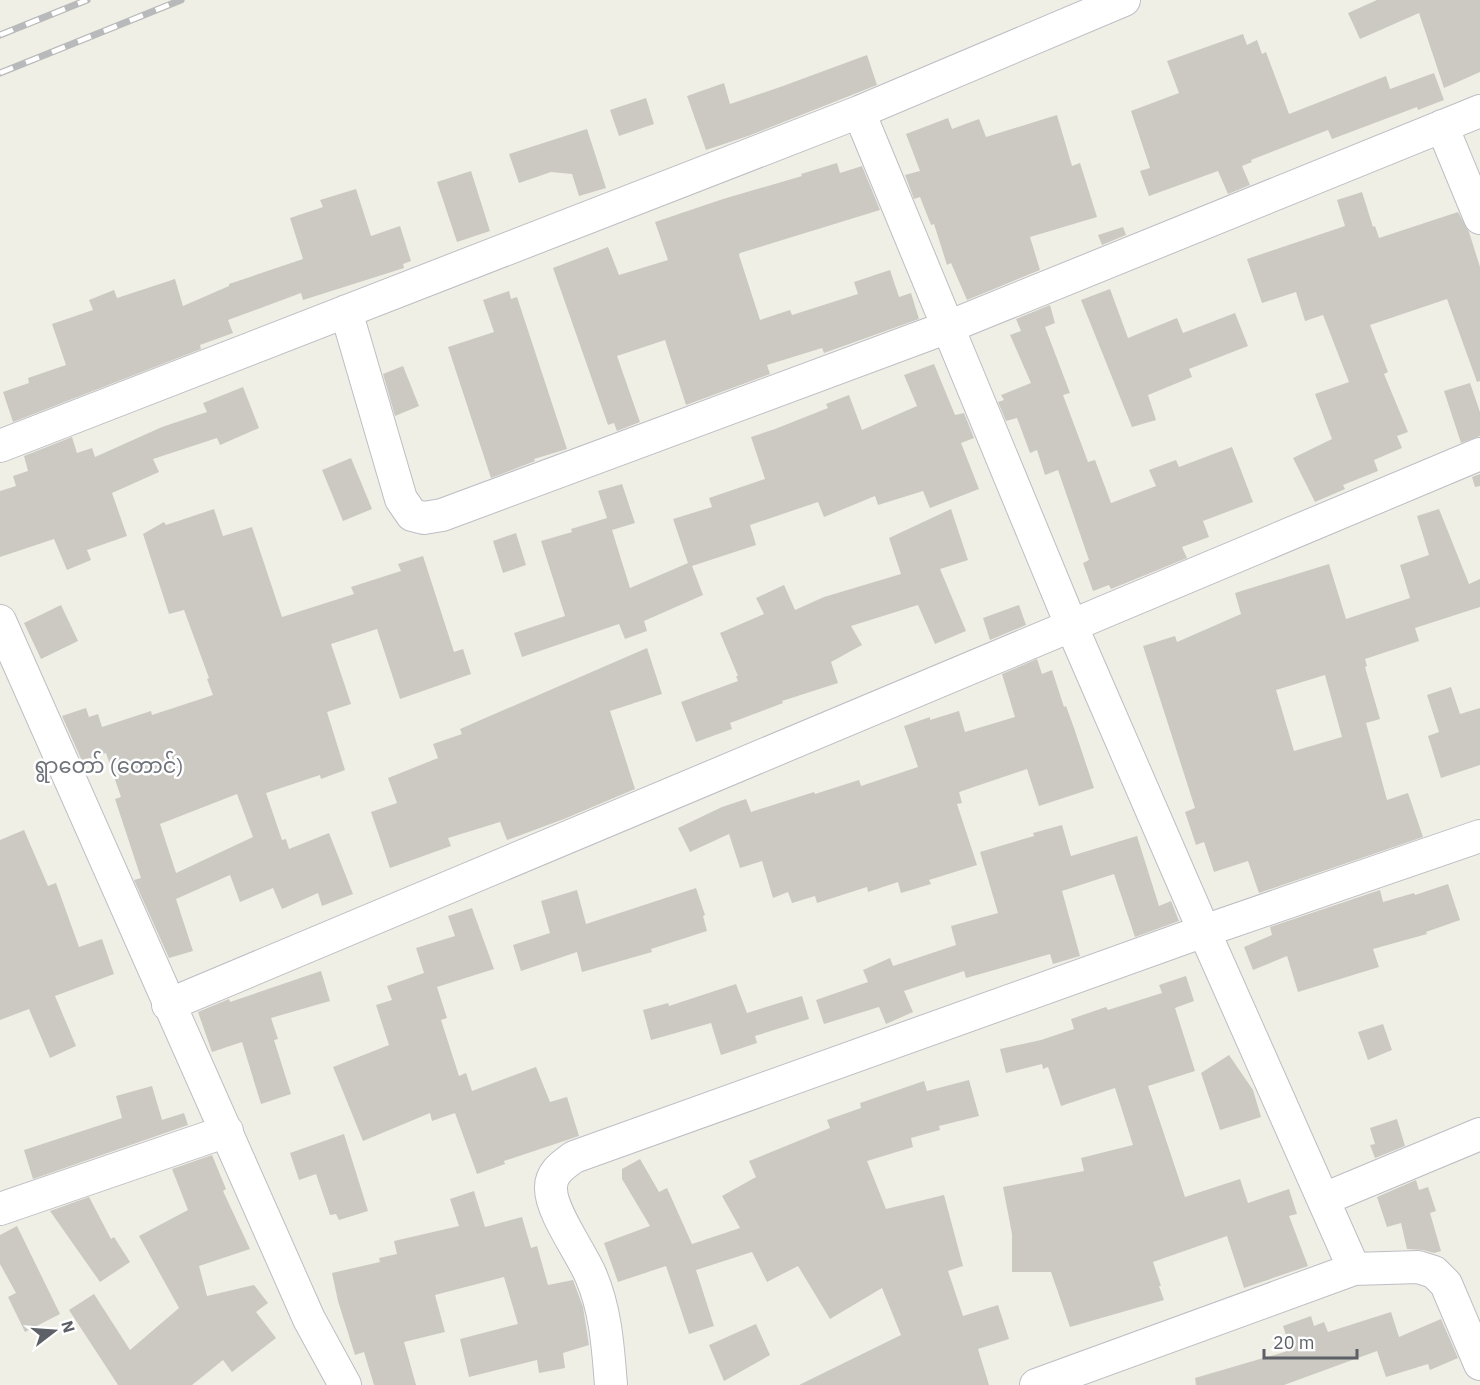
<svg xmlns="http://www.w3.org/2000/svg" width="1480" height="1385" font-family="'IBM Plex Sans','Noto Sans Myanmar',sans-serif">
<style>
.building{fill:#cbc9c2;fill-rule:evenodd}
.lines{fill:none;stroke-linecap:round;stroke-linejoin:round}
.minor-casing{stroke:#bdbec5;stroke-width:34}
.minor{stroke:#fff;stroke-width:32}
.rail-casing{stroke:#b8b9ba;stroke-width:7}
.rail{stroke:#fff;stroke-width:4.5;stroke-dasharray:14;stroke-linecap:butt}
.labels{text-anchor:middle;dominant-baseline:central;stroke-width:5;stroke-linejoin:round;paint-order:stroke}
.quarter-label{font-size:21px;fill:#6e7279;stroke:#fff}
</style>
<rect width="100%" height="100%" fill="#f0efe5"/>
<path class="building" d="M1377,0H1480V72L1444,88L1419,13L1360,39L1348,13Z
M1243,34L1247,45L1257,40L1262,54L1266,52L1289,114L1386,76L1390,89L1434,73L1444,100L1418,110L1417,107L1332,139L1328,130L1251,160L1252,162L1242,166L1250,185L1228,194L1218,171L1149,196L1140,171L1150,168L1131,111L1179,93L1167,61Z
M867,55L877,85L748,136L706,150L687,96L724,83L730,104L783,86Z
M646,98L654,124L619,136L610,110Z
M1057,115L1072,166L1080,163L1097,217L1030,237L1040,270L967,300L951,263L947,265L934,224L931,225L920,197L914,199L905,175L920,171L906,134L948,118L952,129L979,119L986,137Z
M587,129L606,188L579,196L572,174L551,172L519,183L509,154Z
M837,163L840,173L862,166L880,210L740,253L739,255L760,320L790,310L792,315L858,294L854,282L890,270L899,297L911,293L919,319L824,353L822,348L767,365L770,374L686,405L665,340L617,356L640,422L617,431L614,423L608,425L553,268L608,247L619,275L668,260L655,222L723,199L802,176L801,174Z
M471,171L490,231L457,242L437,182Z
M356,189L371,236L400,226L411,261L403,264L404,268L303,300L301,293L228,320L233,333L200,345L201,349L13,422L3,392L29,383L28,378L66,365L52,324L93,310L89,300L114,290L117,298L175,279L183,306L229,286V284L303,259L290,218L323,207L320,200Z
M1362,192L1373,227L1375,226L1379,238L1458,212L1469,232L1480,267V381L1477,382L1447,299L1370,325L1388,372L1384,374L1408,432L1397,436L1402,448L1374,460L1378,471L1343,485L1345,489L1315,502L1293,458L1332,439L1315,394L1349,382L1323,315L1305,321L1296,292L1262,303L1247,259L1345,226L1337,200Z
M1123,227L1126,235L1102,245L1098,235Z
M1110,289L1128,338L1177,318L1183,333L1235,313L1248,346L1189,369L1192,377L1148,395L1156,420L1132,427L1081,300Z
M509,291L511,299L517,297L567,449L534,459L535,461L491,478L448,347L494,332L483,300Z
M1050,305L1055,323L1045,327L1070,393L1063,395L1088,462L1095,460L1111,503L1156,486L1149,470L1176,460L1179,467L1232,447L1253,502L1203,521L1209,537L1182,547L1187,558L1111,589L1109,585L1093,591L1083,563L1089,560L1058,470L1045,475L1037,450L1030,453L1017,418L1006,421L998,402L1004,400L1001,395L1031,383L1010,335L1021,331L1016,319Z
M934,364L955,415L964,413L974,438L961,443L979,489L930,508L923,491L878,505L875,496L824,517L818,502L750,525L756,545L692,566L703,595L644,621L647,631L625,639L619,624L522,657L514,633L565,616L541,541L572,532L571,529L607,518L598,491L622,484L635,523L612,530L630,588L688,563L673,519L712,507L709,498L765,479L751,437L775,429L828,408L826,404L849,395L862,430L917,406L904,375Z
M403,366L419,406L395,416L383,374Z
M1470,383L1480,412V436L1461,443L1444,391Z
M243,387L259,428L220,445L217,438L153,459L159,472L112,493L127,536L87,550L91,560L67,570L54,539L0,557V491L16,486L13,476L28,471L24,456L72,437L77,453L92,448L95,457L162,427L207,412L203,403Z
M351,458L372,509L343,521L322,470Z
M1480,474V486L1475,487L1472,477Z
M214,509L223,536L252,527L282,617L354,594L351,587L401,571L398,564L423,556L454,652L463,649L471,674L400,699L377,629L331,644L351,704L327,712L345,770L321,779L320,775L266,793L282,840L286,839L289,849L329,833L353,894L322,906L318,893L282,909L273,888L240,902L230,875L176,899L193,951L169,958L134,880L141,878L115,799L121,797L106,753L82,761L62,716L86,708L89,717L98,714L102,727L151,711L152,715L213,695L207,679L209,678L184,610L169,614L143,534L164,522L166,525ZM237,794L253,837L176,873L160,824Z
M951,509L968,560L940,569L966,631L935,644L918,605L851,626L862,645L831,662L838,683L782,701L783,703L730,723L732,729L696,742L681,702L738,681L736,676H738L720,633L764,614L756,598L784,585L795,610L824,597L901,574L889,538Z
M1439,509L1469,584L1480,579V607L1415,628L1419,641L1365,659L1367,666L1365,667L1380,719L1366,723L1387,800L1408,793L1423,837L1259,893L1248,861L1214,872L1204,842L1196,845L1185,812L1195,808L1143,646L1175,636L1177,642L1241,614L1235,593L1329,564L1346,619L1410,598L1400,565L1429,555L1417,516ZM1325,675L1342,737L1294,751L1276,690Z
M516,533L526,565L503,573L493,541Z
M61,605L78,641L41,659L24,623Z
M1019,605L1026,625L990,640L983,618Z
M647,648L662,694L610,711L635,789L564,819L507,840L500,822L448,838L451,846L390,868L371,812L397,803L388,778L438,758L433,744L462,734L460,729Z
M1037,659L1042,674L1052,670L1064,707L1066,706L1074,728L1094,788L1039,806L1027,769L959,792L962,803L957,804L977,865L929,880L931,884L901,893L898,882L868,892L867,887L817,903L815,896L792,903L788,892L773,898L762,861L740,868L729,834L690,852L678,828L722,807L746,799L751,812L814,792L815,794L859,780L861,786L918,767L904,726L930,717V720L959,711L965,732L1015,717L1002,674Z
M1451,687L1460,714L1480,708V765L1441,778L1428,736L1439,732L1427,695Z
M1062,825L1071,856L1137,836L1159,906L1171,901L1179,921L1135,937L1114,874L1062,891L1080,956L1053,964L1050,954L966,978L964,971L904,991L913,1012L886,1024L879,1007L824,1024L816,1000L868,982L863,970L890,958L893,966L956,945L951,926L998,913L980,852L1034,836L1033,833Z
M24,830L48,886L56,883L79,947L102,939L114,974L55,996L76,1046L50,1058L29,1009L0,1020V840Z
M1448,884L1460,920L1426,932L1427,934L1373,949L1379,967L1298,992L1287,956L1253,970L1244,947L1272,935L1270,927L1380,890L1383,902L1414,893L1415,895Z
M696,888L705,915L703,916L707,931L651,949L652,952L582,972L577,952L521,971L513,945L550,933L541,901L577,890L586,924Z
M472,908L494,969L437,987L447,1018L441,1020L459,1076L466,1073L472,1091L536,1067L550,1102L567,1097L579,1136L504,1161L505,1164L477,1174L455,1113L432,1121L430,1113L363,1141L333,1067L389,1045L376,1005L392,1000L387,986L424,973L416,948L455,936L448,916Z
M321,971L330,1001L271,1018L278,1039L274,1040L291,1094L261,1104L242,1042L212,1052L198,1012L229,999L230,1002Z
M1186,976L1194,1001L1175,1008L1195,1071L1148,1086L1185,1197L1240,1179L1248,1203L1289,1189L1297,1214L1289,1216L1308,1266L1244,1288L1227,1236L1153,1262L1161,1286H1159L1164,1300L1070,1327L1051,1272H1012V1234L1003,1187L1084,1171L1081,1158L1133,1145L1115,1088L1061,1106L1048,1067L1043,1069L1042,1064L1006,1073L1000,1049L1041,1040L1074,1029L1071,1019L1106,1007L1108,1010L1162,993L1159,985Z
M736,984L747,1013L802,996L809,1019L755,1036L757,1043L721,1055L711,1023L651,1040L643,1010L668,1003L669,1006Z
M1383,1024L1392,1050L1368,1060L1358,1032Z
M1229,1055L1253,1090L1261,1117L1220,1130L1201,1073Z
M969,1080L979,1116L939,1126L940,1130L911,1138L913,1147L867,1161L886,1209L944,1195L963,1266L948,1271L963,1316L998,1305L1009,1339L978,1349L989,1385H799L901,1335L882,1288L830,1319L798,1266L767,1282L752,1252L696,1270L714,1326L689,1334L666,1266L618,1282L604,1243L650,1226L622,1179V1169L640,1159L659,1192L667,1188L692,1244L740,1228L722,1196L756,1177L749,1161L830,1128L827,1120L861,1108L860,1103L924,1081L927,1091Z
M152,1086L162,1120L184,1113L188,1125L33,1179L24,1150L122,1118L116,1096Z
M1397,1119L1405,1146L1375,1158L1370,1145L1375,1144L1370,1128Z
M344,1134L368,1211L339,1220L336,1214L330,1215L316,1174L299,1180L290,1153Z
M212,1155L226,1189L223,1191L250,1249L199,1266L207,1296L254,1285L268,1303L256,1312L276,1338L232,1372L223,1360L192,1385H118L69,1310L94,1294L130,1350L179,1308L139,1236L188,1210L172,1169Z
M1416,1180L1419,1190L1428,1187L1436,1211L1430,1213L1441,1251L1434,1253L1423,1250L1407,1249L1401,1223L1387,1227L1377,1197Z
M474,1191L485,1227L522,1217L531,1248L537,1246L548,1285L573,1280L583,1307L589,1345L563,1353L565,1368L539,1373L537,1360L469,1377L460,1339L518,1324L504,1277L435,1295L445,1332L404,1342L416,1385H374L364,1352L355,1355L338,1301L332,1273L380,1262L379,1258L397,1254L394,1241L459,1226L450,1199Z
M89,1197L111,1239L114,1237L130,1262L100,1282L50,1211Z
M17,1226L60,1314L25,1332L8,1297L16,1293L0,1264V1235Z
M1391,1312L1399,1337L1441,1319L1458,1358L1430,1370L1428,1364L1386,1377L1377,1351L1284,1385H1196L1195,1378L1291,1350L1283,1326L1311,1316L1314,1326L1324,1322L1328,1332Z
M756,1324L770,1355L724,1381L709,1345Z"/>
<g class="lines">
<defs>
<path id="minor" d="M859,112L1072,627L1204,931L1354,1269
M1442,126L1480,218
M346,311L401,499L412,515L424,518L442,515L948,327L1480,111
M0,446L859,112L1124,0
M0,621L309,1319L345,1385
M168,1005L1480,454
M1324,1199L1480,1134
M0,1209L227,1131
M611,1385C608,1348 606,1311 591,1276C582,1254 551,1212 551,1189C550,1173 563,1165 574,1157L1204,931L1480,836
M1036,1385L1354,1269L1418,1267L1434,1272L1446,1284L1480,1364"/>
</defs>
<use href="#minor" class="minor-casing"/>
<use href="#minor" class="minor"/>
<defs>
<path id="rail" d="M0,35L87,0
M0,73L181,0"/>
</defs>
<use href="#rail" class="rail-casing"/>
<use href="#rail" class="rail"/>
</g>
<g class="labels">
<g class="quarter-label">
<text x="109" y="765">ရွာတော် (တောင်)</text>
</g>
</g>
<g transform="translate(54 1331) rotate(73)" stroke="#ffffff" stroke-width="4.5" paint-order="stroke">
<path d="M0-4.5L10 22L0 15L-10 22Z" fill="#5d6067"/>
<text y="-9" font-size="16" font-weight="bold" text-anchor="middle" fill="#5d6067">N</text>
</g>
<path d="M1264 1349v9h93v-9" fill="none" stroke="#5d6067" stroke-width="3"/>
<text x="1273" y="1349" font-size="18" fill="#5d6067" stroke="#ffffff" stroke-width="4.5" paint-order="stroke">20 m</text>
</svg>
